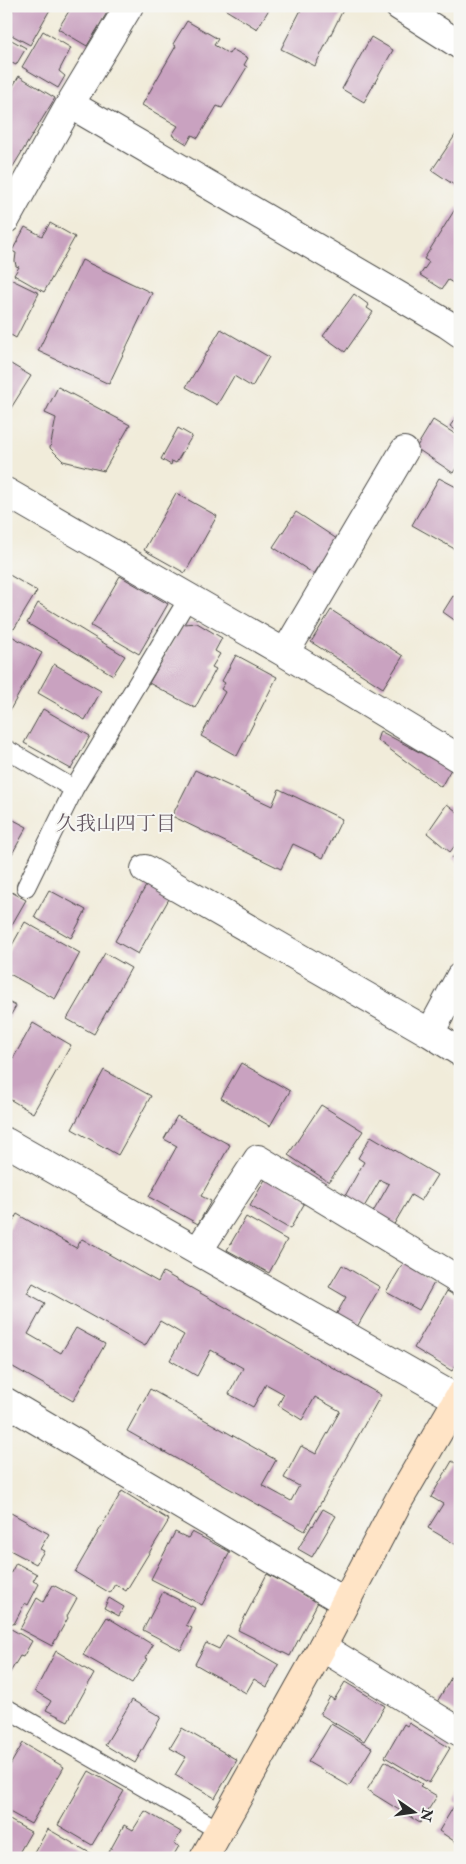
<svg xmlns="http://www.w3.org/2000/svg" width="466" height="1864" font-family="'IM FELL Double Pica','Noto Serif JP',serif">
<style>
.building{fill:#c9a2c0}
.lines{fill:none;stroke-linecap:round;stroke-linejoin:round}
.lane-casing{stroke:#494845;stroke-width:20}
.street-casing{stroke:#494845;stroke-width:30}
.secondary-casing{stroke:#494845;stroke-width:30}
.lane{stroke:#fff;stroke-width:18}
.street{stroke:#fff;stroke-width:28}
.secondary{stroke:#ffe4c6;stroke-width:28}
.labels{text-anchor:middle;dominant-baseline:central;stroke-width:4;stroke-linejoin:round;paint-order:stroke}
.neighbourhood-label{font-size:20px;fill:#62555f;stroke:#f6f6f2}
</style>
<rect width="100%" height="100%" fill="#f6f6f2"/>
<filter id="ink" filterUnits="userSpaceOnUse"><feTurbulence type="fractalNoise" baseFrequency=".02" numOctaves="2"/><feDisplacementMap in="SourceGraphic" scale="10" xChannelSelector="R" yChannelSelector="G"/><feConvolveMatrix kernelMatrix="1 2 1 2 8 2 1 2 1" color-interpolation-filters="sRGB"/></filter>
<filter id="wash" filterUnits="userSpaceOnUse"><feTurbulence type="fractalNoise" baseFrequency=".0096" numOctaves="4" result="noise"/><feDisplacementMap in="SourceGraphic" scale="20" xChannelSelector="R" yChannelSelector="G"/><feGaussianBlur stdDeviation="1.12" result="paint"/><feColorMatrix in="noise" values="0 0 0 0 0 0 0 0 0 0 0 0 0 0 0 0 0 1.4 0 .05"/><feComposite in="paint" operator="in"/></filter>
<g filter="url(#wash)">
<rect width="100%" height="100%" fill="#f1ecda"/>
<g id="blocks">
<path class="building" d="M15,6H52L30,45L6,32V22Z
M72,6H111L87,46L58,29Z
M229,6H271L257,29L226,10Z
M303,6H345L315,66L281,49Z
M187,21L218,39L214,45L229,54L232,49L248,58L244,65L247,67L222,108L217,106L198,138L192,135L187,144L172,135L178,126L142,105L176,46L173,44Z
M43,31L71,48L59,71L65,76L58,88L22,67Z
M6,37L26,48L16,65L6,60Z
M371,37L393,50L364,102L342,89Z
M19,76L55,98L6,178V98Z
M460,128V189L432,170Z
M457,206L460,208V287L448,280L442,289L420,275L429,262L424,259Z
M50,223L75,237L44,292L14,275L19,267L16,266L15,261L16,253L12,251L25,227L42,236Z
M82,260L152,293L109,384L38,351Z
M6,277L39,293L16,338L11,335L8,341L6,340Z
M354,294L369,305L367,308L373,312L345,352L323,336Z
M221,329L269,357L252,387L234,376L217,405L186,387Z
M6,361L31,376L6,416Z
M58,387L130,425L104,471L63,461L50,448L56,418L45,413Z
M460,412V433L450,426Z
M433,420L460,437V462L453,473L416,448Z
M178,428L192,436L176,463L172,461L171,465L161,459Z
M439,478L460,489V552L412,525Z
M176,493L217,516L185,573L144,550Z
M296,512L337,539L314,574L273,547Z
M6,573L37,591L14,629L6,625Z
M120,576L168,604L139,654L91,626Z
M453,596L460,600V624L443,612Z
M38,603L125,656L113,675L27,623Z
M331,610L403,656L383,688L311,642Z
M197,623L222,638L215,651L220,654L212,667L216,669L195,708L149,683L183,624Z
M6,633L42,653L6,717Z
M236,655L277,677L237,756L201,736L225,692L221,689L225,683L222,681Z
M54,664L101,691L85,720L38,693Z
M43,709L90,736L71,769L24,743Z
M380,731L451,769L441,787L377,740Z
M195,770L272,806L279,789L342,819L323,858L293,844L281,869L172,816Z
M447,804L460,814V839L450,852L427,833Z
M6,816L27,827L12,854L6,851Z
M460,848V864L452,858Z
M151,877L174,890L138,954L115,941Z
M6,889L26,900L6,935Z
M49,890L86,910L71,938L34,917Z
M25,922L80,953L55,999L6,972V956Z
M105,953L131,968L94,1034L67,1019Z
M6,1001L16,1006L6,1023Z
M33,1023L71,1045L33,1113L6,1097V1071Z
M241,1063L290,1091L270,1126L221,1098Z
M104,1070L151,1096L118,1155L72,1129Z
M321,1105L363,1131L329,1182L288,1155Z
M177,1116L230,1145L201,1196L211,1201L198,1224L149,1197L177,1146L164,1139Z
M371,1136L437,1175L421,1201L411,1195L393,1226L372,1214L389,1184L380,1180L364,1207L345,1196L364,1162L358,1158Z
M267,1176L307,1199L290,1229L250,1206Z
M17,1214L76,1248L82,1239L158,1282L163,1272L381,1395L305,1531L127,1431L150,1389L276,1460L262,1485L291,1501L299,1486L284,1478L301,1446L316,1454L340,1411L315,1397L302,1420L278,1405L284,1394L266,1384L253,1407L229,1394L243,1368L211,1350L197,1376L170,1360L184,1335L160,1321L145,1346L33,1283L27,1293L45,1303L28,1334L61,1353L76,1328L105,1344L73,1401L6,1363V1233Z
M246,1217L287,1240L269,1273L227,1250Z
M404,1262L435,1281L419,1310L386,1292Z
M342,1265L380,1287L357,1327L336,1315L346,1297L329,1287Z
M447,1291L460,1299V1358L452,1371L414,1348Z
M452,1461L460,1466V1547L428,1528L443,1504L431,1497Z
M122,1491L169,1520L126,1591L115,1584L110,1593L75,1572Z
M323,1509L336,1516L312,1557L298,1549L312,1525L313,1526Z
M11,1513L49,1534L40,1549L44,1551L36,1564L6,1548V1521Z
M175,1532L188,1538L192,1532L230,1552L202,1605L151,1579Z
M16,1563L37,1574L33,1581L39,1584L28,1605L25,1603L14,1624L6,1620V1577L8,1578Z
M267,1574L319,1600L290,1656L238,1630Z
M53,1585L77,1598L67,1616L68,1618L52,1646L20,1629L37,1598L43,1602Z
M163,1592L195,1608L186,1625L192,1628L181,1650L143,1630Z
M109,1598L124,1607L119,1616L104,1608Z
M107,1617L153,1645L145,1658L147,1659L132,1683L83,1655Z
M6,1626L32,1641L23,1657L20,1656L9,1674L6,1672Z
M227,1635L279,1665L267,1687L254,1679L246,1693L195,1664L206,1643L219,1649Z
M56,1651L94,1674L68,1721L46,1710L51,1701L35,1691Z
M455,1671L460,1673V1715L437,1702Z
M345,1682L385,1706L364,1741L320,1714L330,1697L334,1700Z
M132,1700L161,1717L135,1763L105,1745Z
M409,1723L450,1748L429,1783L385,1757L404,1724L407,1726Z
M331,1724L372,1748L349,1786L308,1762Z
M182,1728L237,1760L215,1798L175,1775L186,1757L170,1748Z
M23,1743L64,1767L31,1824L6,1810V1772Z
M385,1761L422,1784L420,1786L437,1796L420,1823L367,1790Z
M89,1771L124,1791L92,1845L58,1825Z
M460,1791V1805L454,1802Z
M458,1805L460,1806V1845L439,1831L454,1806L456,1807Z
M145,1811L181,1832L174,1844L179,1846L172,1858H113L108,1854L124,1825L133,1830Z
M6,1818L31,1832L16,1858H11L6,1855Z
M48,1829L97,1857L31,1858Z"/>
</g>
</g>
<g filter="url(#ink)">
<use href="#blocks" fill-opacity="0" stroke="#494845" stroke-width="1"/>
<g class="lines">
<defs>
<path id="lane" d="M6,749L74,789
M26,887L74,789L189,597
M6,1708L220,1831"/>
<path id="street" d="M399,6L460,45
M70,104L447,324L460,333
M6,219L70,104L129,6
M6,492L285,653L460,759
M285,653L404,451
M145,869L430,1033
M460,977L430,1033L460,1052
M6,1142L457,1399
M198,1251L258,1159L460,1281
M6,1402L345,1602
M322,1647L460,1732"/>
<path id="secondary" d="M204,1858L322,1647L399,1500L460,1395"/>
</defs>
<use href="#lane" class="lane-casing"/>
<use href="#street" class="street-casing"/>
<use href="#secondary" class="secondary-casing"/>
<use href="#lane" class="lane"/>
<use href="#street" class="street"/>
<use href="#secondary" class="secondary"/>
</g>
</g>
<g class="labels">
<g class="neighbourhood-label">
<text x="116" y="823">久我山四丁目</text>
</g>
</g>
<rect width="466" height="1864" fill="none" stroke="#f6f6f2" stroke-width="25"/>
<g transform="translate(414 1812) rotate(103)" stroke="#f6f6f2" stroke-width="4" paint-order="stroke">
<path d="M0-4L9 19L0 12L-9 19Z" fill="#2b2b2b"/>
<text y="-8" font-size="14" font-weight="bold" text-anchor="middle" fill="#2b2b2b">N</text>
</g>
</svg>
